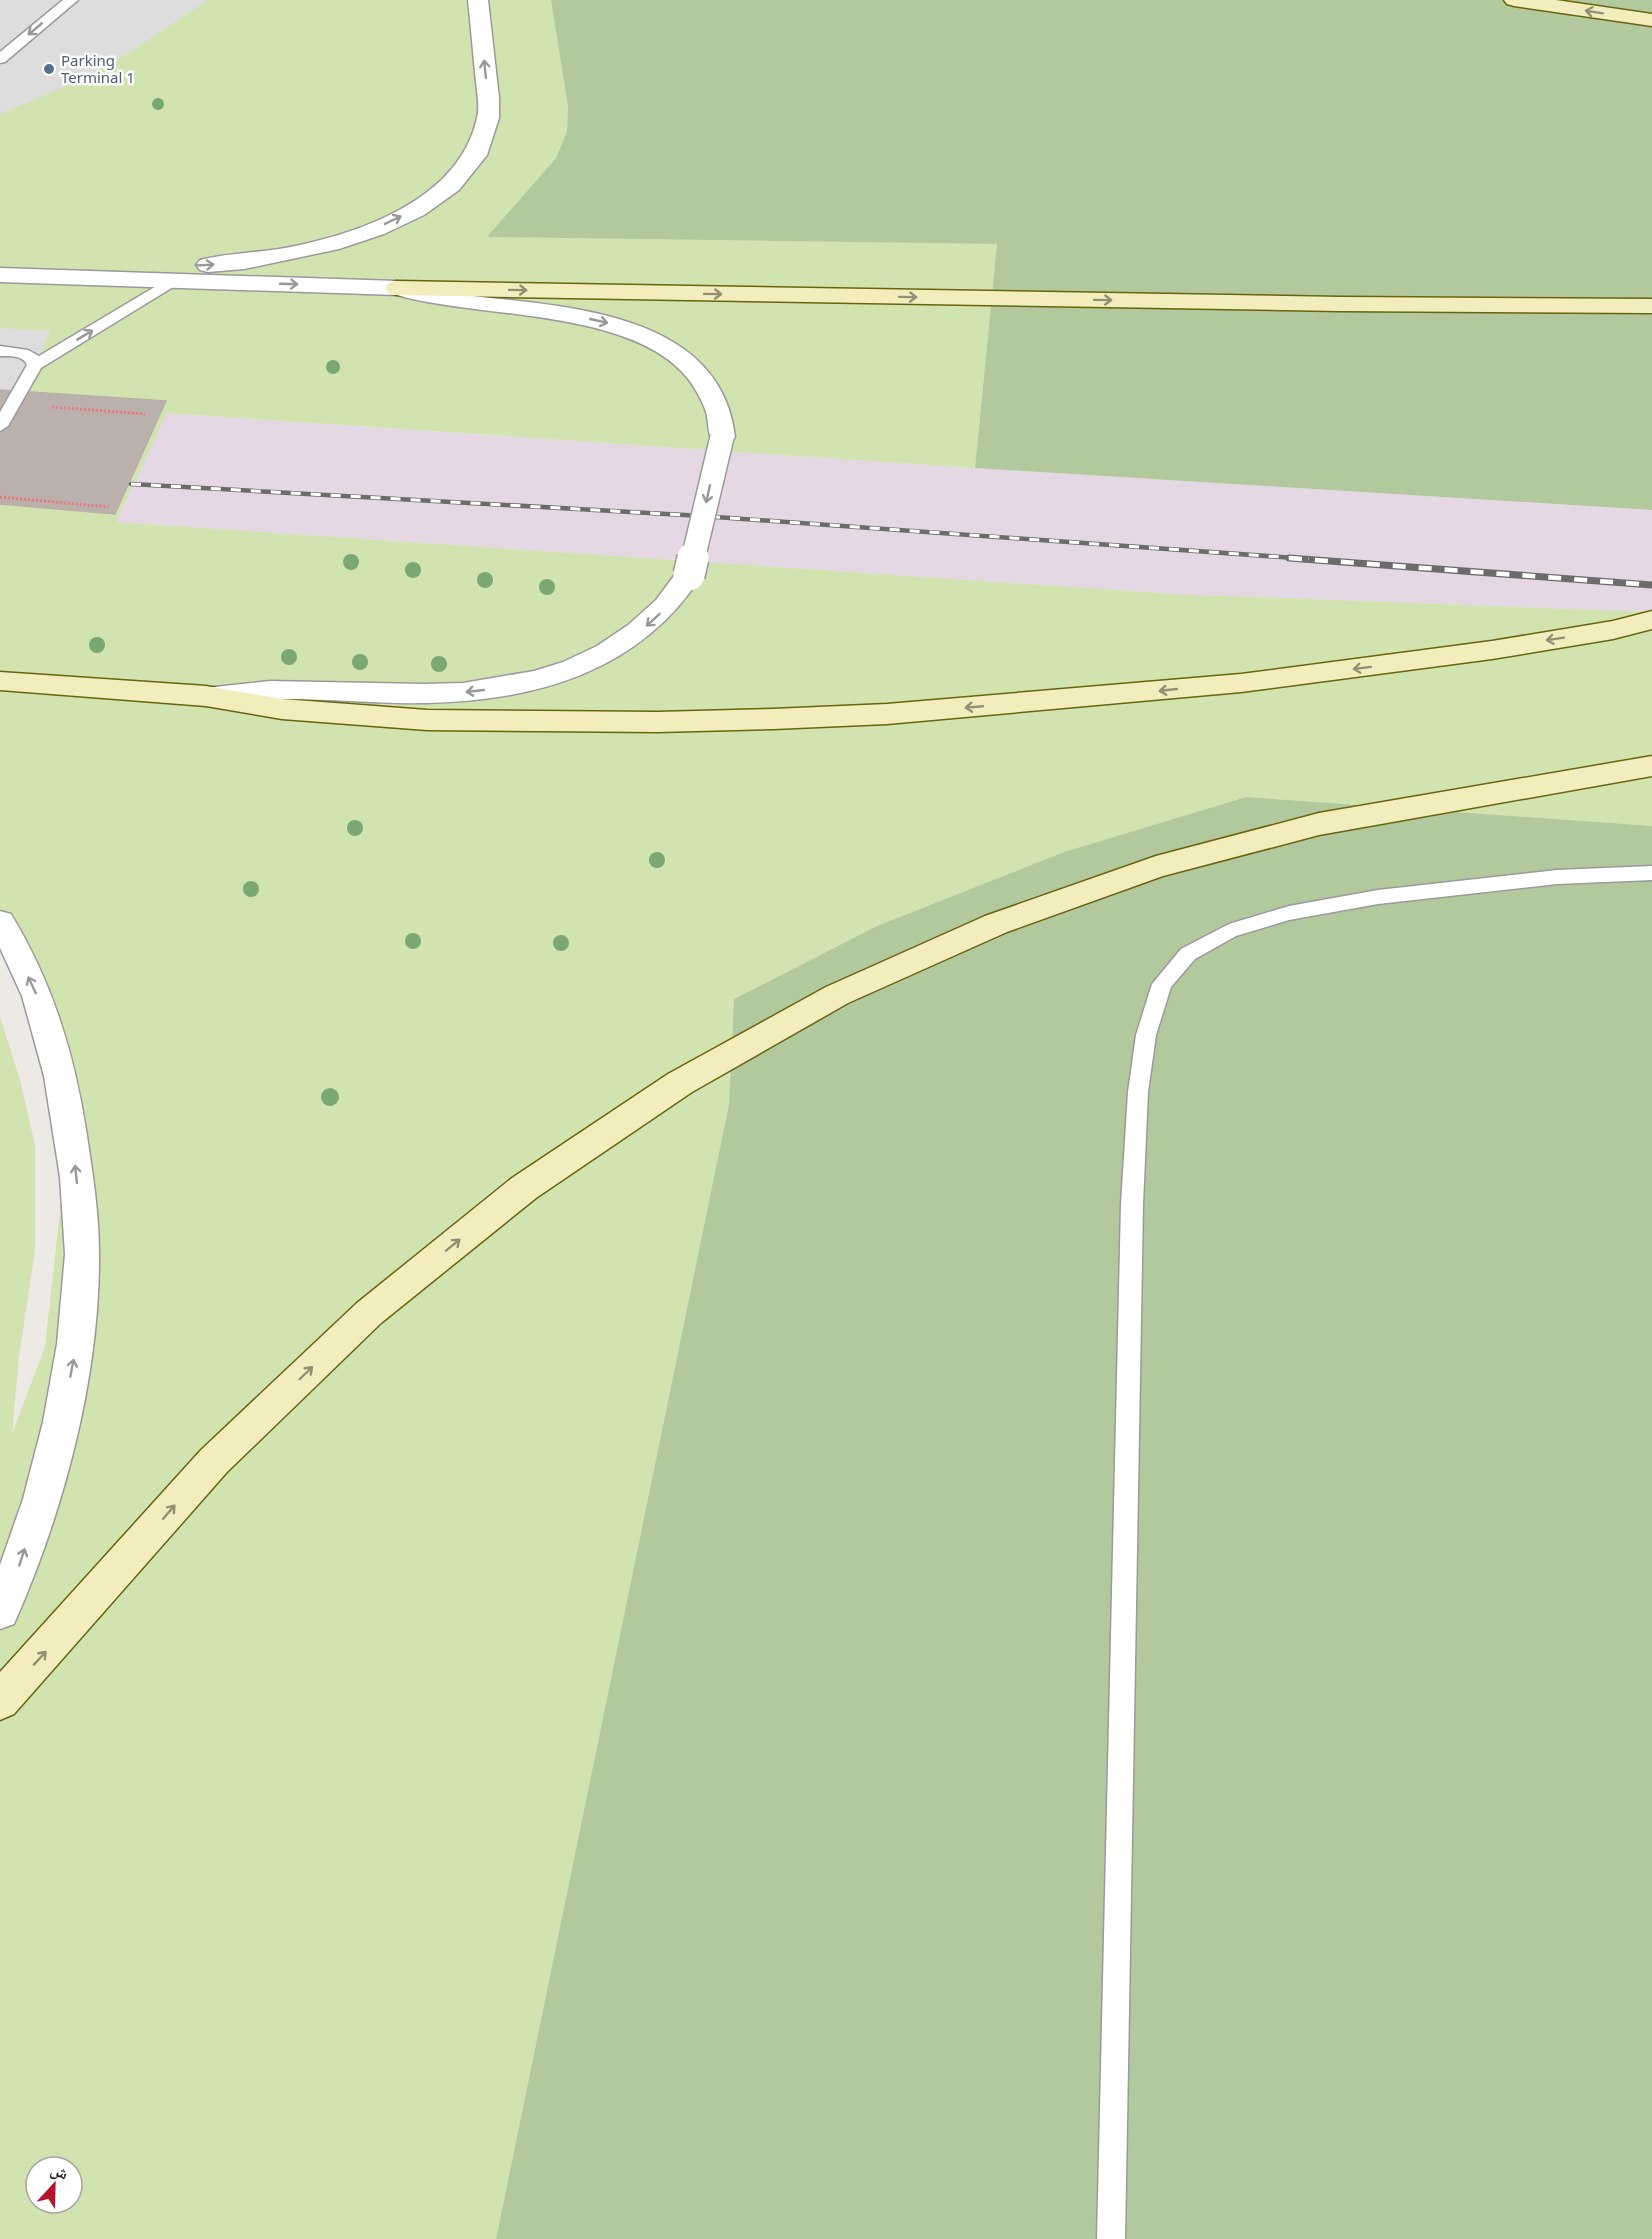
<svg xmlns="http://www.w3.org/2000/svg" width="1652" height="2239" font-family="'Noto Sans','Noto Naskh Arabic',sans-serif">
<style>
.industrial{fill:#e6d7e5}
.grass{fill:#d1e3af;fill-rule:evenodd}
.forest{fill:#b1c99d}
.parking{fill:#ddd}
.building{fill:#bab1ad;stroke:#beaea8;stroke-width:1.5}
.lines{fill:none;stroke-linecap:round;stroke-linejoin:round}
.lane-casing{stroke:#9a9a9a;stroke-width:3}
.street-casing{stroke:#9a9a9a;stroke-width:3}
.secondary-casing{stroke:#69640f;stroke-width:3}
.path{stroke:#ec777e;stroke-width:3;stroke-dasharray:2 2;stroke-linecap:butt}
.lane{fill:#fff;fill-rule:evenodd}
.street{fill:#fff;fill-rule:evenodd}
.secondary{fill:#f3edbd;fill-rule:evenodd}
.rail-far1-casing{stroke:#6b6b6b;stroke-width:4.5}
.rail-casing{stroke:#6b6b6b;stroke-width:7}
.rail-far1{stroke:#fff;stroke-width:3;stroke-dasharray:10;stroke-linecap:butt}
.rail{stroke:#fff;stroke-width:4.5;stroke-dasharray:13;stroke-linecap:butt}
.street-bridge-far1-casing{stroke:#9a9a9a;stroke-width:26;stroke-linecap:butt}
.street-bridge-casing{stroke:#9a9a9a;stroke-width:34;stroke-linecap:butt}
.street-bridge-far1{stroke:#fff;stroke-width:23}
.street-bridge{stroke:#fff;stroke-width:31}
.tree{fill:#7ba773}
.oneway{stroke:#938f75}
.oneway2{stroke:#999}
.service-dot{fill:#5c6f8a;stroke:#fff;stroke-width:2}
.labels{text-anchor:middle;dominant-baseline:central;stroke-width:5;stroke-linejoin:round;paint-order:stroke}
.far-service-label{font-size:15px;fill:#4e5e75;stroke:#fff;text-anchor:start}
</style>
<rect width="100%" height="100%" fill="#ede9e4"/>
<path class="industrial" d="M166,413L975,468L1652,510V612L1174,594L115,522Z"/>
<path class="grass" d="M0,0H551L568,107L567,131L556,158L488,237L997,244L975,468L167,413L116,522L1174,594L1652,612V826L1246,797L1064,852L877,926L734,999L729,1104L496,2239H0V1017L20,1080L35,1145V1250L19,1357L12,1434L45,1347L65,1166L54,1039L0,920ZM36,2167H72V2203H36Z"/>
<path class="forest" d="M551,0H1652V510L975,468L997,244L487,237L556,158L567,131L568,107Z
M1246,797L1652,826V2239H496L729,1104L734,999L877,926L1064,852Z"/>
<path class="parking" d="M0,0H208L129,53L67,86L0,114Z
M0,328L51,331L0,437Z"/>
<path class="building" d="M0,390L166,401L115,514L0,504Z"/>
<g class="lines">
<defs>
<path id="lane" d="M63,0H78L5,62L0,63V52Z
M173,276L178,278L181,281L178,284L41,368L8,426L0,431V412L27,365C23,355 10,356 0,356V346L28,350L39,356Z
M1652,866V880L1557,884L1378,904L1289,920L1236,936L1195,959L1171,987L1156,1035L1148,1092L1143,1204L1125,2239H1097L1121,1204L1128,1092L1136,1035L1152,984L1181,949L1229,924L1289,906L1378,890L1557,870Z"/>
<path id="street" d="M468,0H488L499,98V118L487,155L459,190L424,215L384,234L339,249L244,269L208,272L200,270L196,265L200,260C227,253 257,253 285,248C359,234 459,200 477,118C480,106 477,93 476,82C473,54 471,27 468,0Z
M0,268L397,281C422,287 447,293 473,296C568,307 721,313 735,437L731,442L722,445L713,442C707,433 709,422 706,412C703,402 695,388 689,380C634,308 479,319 397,295L0,282Z
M689,566L699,569L702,575C640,672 535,701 425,703C379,704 334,699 288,699C260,699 233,703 206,706L196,703L192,696L196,689L270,681L424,684L463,683L534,671L563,662L597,646L628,625L656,600L679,569Z
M0,911L11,914C53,983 75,1056 87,1136C93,1175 99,1214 99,1253C100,1377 64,1511 14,1624L0,1629V1565L23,1499L43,1422L57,1344L65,1254L60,1177L44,1076L22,996L0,948Z"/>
<path id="secondary" d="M1504,0H1556L1652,14V26L1514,6L1507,4Z
M397,281L1340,297L1652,299V313L1340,311L397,295L389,293L385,288L389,283Z
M1652,611V629L1613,639L1492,659L1241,692L887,724L773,729L658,732L427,730L282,719L206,706L0,690V672L206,686L282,699L427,710L658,712L773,709L887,704L1241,674L1492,641L1613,621Z
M1652,756V776L1319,835L1163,876L1007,932L848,1003L692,1092L536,1198L381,1323L227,1472L14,1714L0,1720V1672L201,1450L357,1303L512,1178L668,1074L826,987L985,916L1156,856L1319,813Z"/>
</defs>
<use href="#lane" class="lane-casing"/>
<use href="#street" class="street-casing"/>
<use href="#secondary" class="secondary-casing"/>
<path class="path" d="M52,407L145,414
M0,497L109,507"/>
<use href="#lane" class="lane"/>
<use href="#street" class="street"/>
<use href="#secondary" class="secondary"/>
<defs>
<path id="rail-far1" d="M131,484L702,516L1309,559"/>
<path id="rail" d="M1289,558L1652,585"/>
</defs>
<use href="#rail-far1" class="rail-far1-casing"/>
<use href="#rail" class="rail-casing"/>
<use href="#rail-far1" class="rail-far1"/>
<use href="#rail" class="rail"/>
<defs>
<path id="street-bridge-far1" d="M693,559L722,437"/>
<path id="street-bridge" d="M689,575L693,558"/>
</defs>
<use href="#street-bridge-far1" class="street-bridge-far1-casing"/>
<use href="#street-bridge" class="street-bridge-casing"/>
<use href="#street-bridge-far1" class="street-bridge-far1"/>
<use href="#street-bridge" class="street-bridge"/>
</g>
<g class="tree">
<circle cx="158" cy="104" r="6"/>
<circle cx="333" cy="367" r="7"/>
<circle cx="351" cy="562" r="8"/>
<circle cx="413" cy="570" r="8"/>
<circle cx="485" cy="580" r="8"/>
<circle cx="547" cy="587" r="8"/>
<circle cx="97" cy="645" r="8"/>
<circle cx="289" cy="657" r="8"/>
<circle cx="360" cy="662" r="8"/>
<circle cx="439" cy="664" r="8"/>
<circle cx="355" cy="828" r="8"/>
<circle cx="657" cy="860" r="8"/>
<circle cx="251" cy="889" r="8"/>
<circle cx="413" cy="941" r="8"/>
<circle cx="561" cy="943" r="8"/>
<circle cx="330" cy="1097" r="9"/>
</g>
<defs><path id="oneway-shaft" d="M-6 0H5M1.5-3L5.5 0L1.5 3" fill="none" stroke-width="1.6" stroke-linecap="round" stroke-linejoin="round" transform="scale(1.5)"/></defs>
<g class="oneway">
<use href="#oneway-shaft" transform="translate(1594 12) rotate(-171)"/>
<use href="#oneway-shaft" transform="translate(518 290) rotate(1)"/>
<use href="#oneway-shaft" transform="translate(713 294) rotate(1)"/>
<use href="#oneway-shaft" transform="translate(908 297) rotate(1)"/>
<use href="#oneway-shaft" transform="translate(1103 300) rotate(1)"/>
<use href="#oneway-shaft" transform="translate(1555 639) rotate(171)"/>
<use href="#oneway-shaft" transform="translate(1362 668) rotate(173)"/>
<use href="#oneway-shaft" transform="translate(1168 690) rotate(174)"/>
<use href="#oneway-shaft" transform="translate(974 707) rotate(175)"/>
<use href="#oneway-shaft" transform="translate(453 1245) rotate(-39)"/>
<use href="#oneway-shaft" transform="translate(306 1373) rotate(-44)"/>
<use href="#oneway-shaft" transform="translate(169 1512) rotate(-49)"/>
<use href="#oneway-shaft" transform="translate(40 1658) rotate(-47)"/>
</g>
<g class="oneway2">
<use href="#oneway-shaft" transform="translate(35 29) rotate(140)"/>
<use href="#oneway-shaft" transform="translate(485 69) rotate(-96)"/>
<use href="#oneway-shaft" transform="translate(393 220) rotate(-26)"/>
<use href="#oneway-shaft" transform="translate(205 265) rotate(-3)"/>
<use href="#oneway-shaft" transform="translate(289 284) rotate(2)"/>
<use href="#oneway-shaft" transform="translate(599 321) rotate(13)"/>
<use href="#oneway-shaft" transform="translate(85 335) rotate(-31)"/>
<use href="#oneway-shaft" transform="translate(708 494) rotate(103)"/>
<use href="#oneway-shaft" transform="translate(653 620) rotate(137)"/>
<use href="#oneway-shaft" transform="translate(475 691) rotate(174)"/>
<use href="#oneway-shaft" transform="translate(32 985) rotate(-115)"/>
<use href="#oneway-shaft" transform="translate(76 1174) rotate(-96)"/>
<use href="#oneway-shaft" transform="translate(72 1368) rotate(-79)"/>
<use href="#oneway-shaft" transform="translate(22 1557) rotate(-72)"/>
</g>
<circle class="service-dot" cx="49" cy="69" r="6"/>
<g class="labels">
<g class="far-service-label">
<text x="61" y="60">Parking<tspan x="61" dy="17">Terminal 1</tspan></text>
</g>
</g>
<g transform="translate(54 2185) rotate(22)"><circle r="28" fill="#ffffff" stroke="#a5a5a5" stroke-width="1.5"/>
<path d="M0-4.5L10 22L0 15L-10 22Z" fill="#b7132e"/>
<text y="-9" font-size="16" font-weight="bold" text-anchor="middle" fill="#1d1d1d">ش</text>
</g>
</svg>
